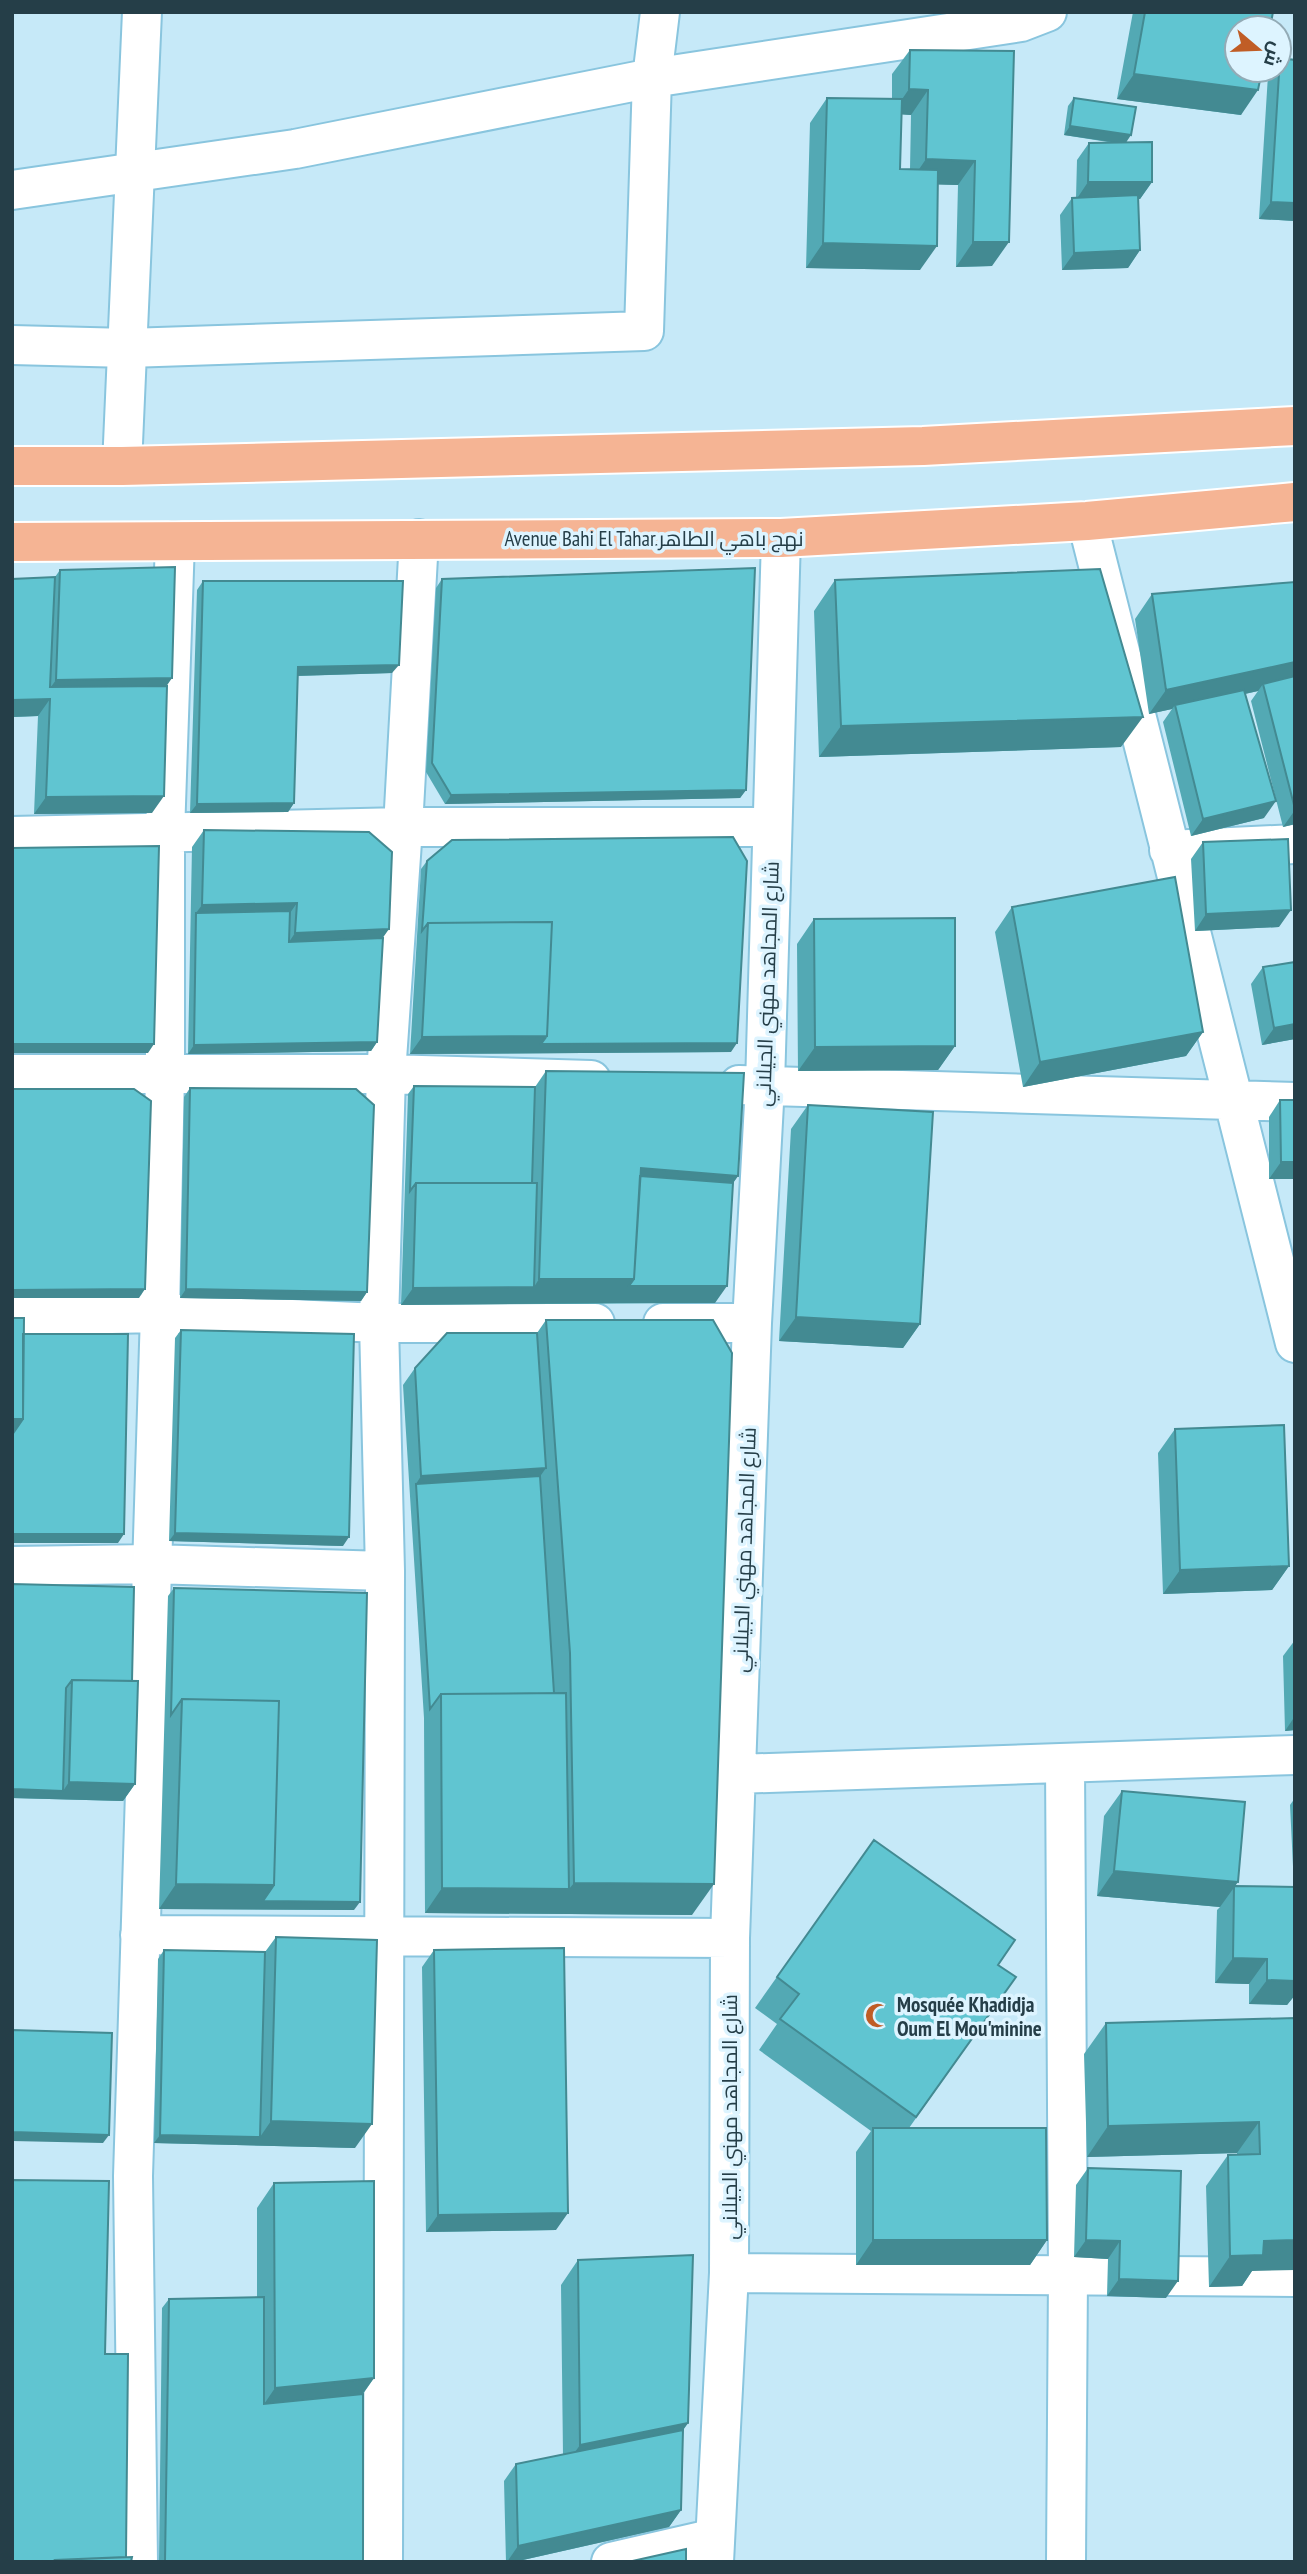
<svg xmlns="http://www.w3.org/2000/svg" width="1307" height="2574" font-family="'PT Sans Narrow',Cairo,sans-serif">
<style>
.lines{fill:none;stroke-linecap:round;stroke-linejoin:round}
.minor-casing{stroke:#89c5de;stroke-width:42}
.primary-casing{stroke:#fff;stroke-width:42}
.minor{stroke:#fff;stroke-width:38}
.primary{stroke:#f5b494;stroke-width:38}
.wall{fill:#53a9b4;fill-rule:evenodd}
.shaded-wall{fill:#438a92}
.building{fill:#60c5d1;stroke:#438a92;stroke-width:2}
.labels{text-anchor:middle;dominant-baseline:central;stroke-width:7;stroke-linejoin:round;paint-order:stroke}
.street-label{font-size:21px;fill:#253e48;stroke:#ddf4ff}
.poi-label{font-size:21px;font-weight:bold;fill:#253e48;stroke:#ddf4ff;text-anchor:start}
</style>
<rect width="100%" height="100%" fill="#c6e9f8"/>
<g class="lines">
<defs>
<path id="minor" d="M12,190L295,149L652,78L1021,22L1047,12
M12,345L128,348L644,331L652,78L660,12
M122,466L142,12
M1087,521L1295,1343
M12,836L403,827H772
M1169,850L1295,844
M12,1074H386L591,1080
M739,1085L1295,1102
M12,1316L160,1313L379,1323H595
M663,1323H752
M12,1566L151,1564L385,1571
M1065,1763L1068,2275L1066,2562
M737,1774L1295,1755
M140,1935L730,1938
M729,2273L1295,2277
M138,2562L133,2176L160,1313L165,1074V833L175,541
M383,2562L385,1571L379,1323L386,1074L403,827L419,539
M611,2562L715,2538
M714,2562L729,2273L730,1938L752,1323L765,1085L781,538"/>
<path id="primary" d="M12,466H122L923,446L1295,426
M12,542L781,538L1087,521L1295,502"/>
</defs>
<use href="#minor" class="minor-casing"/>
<use href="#primary" class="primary-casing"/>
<use href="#minor" class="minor"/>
<use href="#primary" class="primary"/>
</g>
<path class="wall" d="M1133,12H1273L1241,115L1117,99Z
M910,50L1014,51L992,266L956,267L958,185L938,184L920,270L806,268L810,123L827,98L892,99V74ZM902,114L911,115L910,169H900Z
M1280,58L1295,221L1259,219L1268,75L1272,70H1279Z
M1074,98L1127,142L1152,182L1140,199H1138L1140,250L1128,268L1062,270L1060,215L1072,198H1076L1077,160L1089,143H1114L1064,135L1068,106Z
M60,570L167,686L152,813L34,814L38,716L12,717V579L55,577Z
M442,579L746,790L740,798L445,804L426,772L436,588Z
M835,580L1121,747L819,757L814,611Z
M203,581L392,673L298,676L294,803L288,812L190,813L197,590Z
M1295,582V824L1283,827L1251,701L1258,691L1245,694L1264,818L1191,836L1163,722L1172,709L1149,714L1135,619L1152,594Z
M204,830L383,938L377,1042L371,1051L188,1054L192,847Z
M1203,842L1279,927L1195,931L1191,859Z
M1295,853V887L1293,854Z
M427,861L731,1052L410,1054L421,869Z
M1012,907L1203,1032L1186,1056L1023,1087L995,932Z
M814,919L955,1046L938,1070L798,1071L797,944Z
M1295,962V1039L1262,1045L1251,984L1263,967Z
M546,1071L738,1176L733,1183L715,1303L401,1305L408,1094L414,1086L535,1087Z
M190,1088L367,1292L361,1301L180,1298L184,1097Z
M1280,1100L1295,1179H1269V1117Z
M808,1105L920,1324L903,1348L779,1341L791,1129Z
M546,1320L692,1915L425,1913L424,1718L403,1385L415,1368L537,1333Z
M181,1330L343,1546L169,1541L175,1338Z
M1175,1429L1289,1566L1272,1590L1163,1594L1158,1453Z
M12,1584L132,1681L135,1784L123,1801L12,1798Z
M174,1588L354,1910L159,1909L168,1596Z
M1295,1640V1730L1285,1731L1283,1656Z
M1122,1791L1236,1886L1294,1887L1290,1805L1295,1798V1995L1287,2005L1249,2004V1984L1215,1983L1217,1910L1220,1907L1097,1896L1104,1816Z
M874,1840L998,1965L1016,1977L909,2128L1047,2240L1030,2265H856V2152L871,2131L759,2050L777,2024L755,2008Z
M276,1937L355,2148L154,2143L158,1959L164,1950L265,1952Z
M434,1950L556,2230L426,2232L422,1967Z
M1295,2018L1252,2271L1242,2286L1209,2287L1206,2186L1228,2155H1237V2153L1087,2157L1084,2054L1106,2023Z
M1088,2168L1166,2298L1107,2296L1108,2259L1074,2257L1076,2185Z
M274,2183L374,2378L363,2394V2562H159L162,2308L169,2299L257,2297V2208Z
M578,2260L688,2423L683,2430L681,2510L669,2527L514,2562H506L504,2481L516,2464L563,2455L561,2285Z"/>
<path class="shaded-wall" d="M1134,74L1258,90L1241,115L1117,99Z
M909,89L928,90L911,115L892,114Z
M1070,126L1131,135L1125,144L1064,135Z
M926,159L975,161L958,185L909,184Z
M1088,182H1152L1140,199L1076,200Z
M1271,202L1295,203V221L1259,219Z
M973,242H1009L992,266L956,267Z
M823,243L937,246L920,270L806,268Z
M1140,250L1128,268L1062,270L1074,253Z
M1295,662V678L1263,684L1258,691L1176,709L1175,705L1172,709L1149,714L1166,690Z
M399,665L392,673L292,676L298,667Z
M172,678L155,703L50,699L38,716L12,717V700L42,699L56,680Z
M1143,717L1121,747L819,757L841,726Z
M746,790L740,798L445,804L451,795Z
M164,796L152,813L34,814L46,797Z
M1276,801L1264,818L1191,836L1203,819Z
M294,803L288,812L190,813L197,804Z
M1295,810V824L1283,827Z
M297,903L285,920L196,913L202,905Z
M1291,910L1279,927L1195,931L1206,914Z
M389,929L377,946L283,951L295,933Z
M1295,1024V1039L1262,1045L1274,1028Z
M1203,1032L1186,1056L1023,1087L1040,1062Z
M547,1036L737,1043L731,1052L410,1054L422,1037Z
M377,1042L371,1051L188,1054L194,1045Z
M12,1044H154L148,1053H12Z
M955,1046L938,1070L798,1071L815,1047Z
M1281,1162H1295V1179H1269Z
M641,1168L738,1176L721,1200L635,1194Z
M539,1279H634L617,1303L401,1305L413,1288L534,1287Z
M629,1286H727L715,1303H617Z
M145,1289L139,1298H12V1290Z
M186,1289L367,1292L361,1301L180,1298Z
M796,1317L920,1324L903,1348L779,1341Z
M12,1419H23L12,1435Z
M546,1468L534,1485L416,1484L421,1476Z
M175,1533L349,1537L343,1546L169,1541Z
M12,1534H124L118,1543H12Z
M1289,1566L1272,1590L1163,1594L1180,1570Z
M1295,1716V1730L1285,1731Z
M69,1782L135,1784L123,1801L12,1798V1789L63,1791Z
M1114,1871L1238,1882L1220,1907L1097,1896Z
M574,1883L714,1884L692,1915L425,1913L442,1888L569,1889Z
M176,1884L274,1885L360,1902L354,1910L159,1909Z
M1233,1958L1267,1959L1249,1984L1215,1983Z
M1295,1971V1995L1287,2005L1249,2004L1267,1980Z
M271,2121L372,2124L355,2148L154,2143L160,2135L260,2137Z
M1259,2122L1237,2153L1087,2157L1108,2126Z
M12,2132L109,2135L103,2143L12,2141Z
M568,2213L556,2230L426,2232L438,2215Z
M873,2240H1047L1030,2265H856Z
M1086,2240L1120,2241L1108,2259L1074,2257Z
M1295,2240V2270L1252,2271L1242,2286L1209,2287L1230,2256L1264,2241Z
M1119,2279L1178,2281L1166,2298L1107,2296Z
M374,2378L356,2403L258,2413L275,2388Z
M688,2423L671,2447L563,2469L580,2445Z
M681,2510L669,2527L514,2562H507L518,2546Z"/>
<path class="building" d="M1145,12H1273L1270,28H1237V70H1262L1258,90L1134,74Z
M910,50L1014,51L1009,242H973L975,161L926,159L928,90L909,89Z
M1280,58L1295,60V203L1271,202Z
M827,98L902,99L900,169L938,170L937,246L823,243Z
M1074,98L1136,107L1131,135L1070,126Z
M1152,142V182H1088L1089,143Z
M1138,195L1140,250L1074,253L1072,198Z
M175,567L172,678L56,680L60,570Z
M755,568L746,790L451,795L432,763L442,579Z
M1100,569L1143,717L841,726L835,580Z
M55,577L50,687L167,686L164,796L46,797L50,699L12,700V579Z
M203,581H403L399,665L298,667L294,803L197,804Z
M1295,582V662L1166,690L1152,594Z
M1295,676V809L1263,684Z
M1244,690L1276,801L1203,819L1175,705Z
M204,830L369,832L392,852L389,929L295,933L297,903L202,905Z
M733,837L747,861L737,1043L541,1044L547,1036L552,922L428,923L422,931L427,861L452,840Z
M1288,839L1291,910L1206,914L1203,842Z
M159,846L154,1044H12V848Z
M1175,877L1203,1032L1040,1062L1012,907Z
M290,911L289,942L383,938L377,1042L194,1045L196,913Z
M955,918V1046L815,1047L814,919Z
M552,922L547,1036L422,1037L428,923Z
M1295,962V1024L1274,1028L1263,967Z
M546,1071L744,1073L738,1176L641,1168L634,1279H539Z
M414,1086L535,1087L532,1183H416L410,1191Z
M190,1088L356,1089L374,1105L367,1292L186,1289Z
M12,1089H134L151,1101L145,1289L12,1290Z
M1280,1100H1295V1162H1281Z
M808,1105L933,1112L920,1324L796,1317Z
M640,1176L733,1183L727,1286H629L634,1279Z
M416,1183H537L534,1287L413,1288Z
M12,1318H24L23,1419H12Z
M546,1320H713L732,1353L714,1884L574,1883L570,1653Z
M181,1330L354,1334L349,1537L175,1533Z
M447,1333H537L546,1468L421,1476L415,1368Z
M23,1334H128L124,1534H12V1435L23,1419Z
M1284,1425L1289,1566L1180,1570L1175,1429Z
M540,1476L554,1693L441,1694L430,1709L416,1484Z
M12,1584L134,1587L132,1681L72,1680L66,1688L63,1791L12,1789Z
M174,1588L367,1593L360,1902L263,1901L274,1885L279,1701L182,1699L171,1715Z
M72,1680L138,1681L135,1784L69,1782Z
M566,1693L569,1889L442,1888L441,1694Z
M182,1699L279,1701L274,1885L176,1884Z
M1122,1791L1245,1802L1238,1882L1114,1871Z
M874,1840L1015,1940L998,1965L1016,1977L916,2117L780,2019L799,1994L777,1977Z
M1234,1886L1295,1887V1981L1267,1980V1959L1233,1958Z
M276,1937L377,1940L372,2124L271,2121Z
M564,1948L568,2213L438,2215L434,1950Z
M164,1950L265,1952L260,2137L160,2135Z
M1295,2018V2240L1264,2241L1263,2255L1230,2256L1228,2155L1260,2154L1259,2122L1108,2126L1106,2023Z
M12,2030L112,2033L109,2135L12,2132Z
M873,2128H1046L1047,2240H873Z
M1088,2168L1181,2171L1178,2281L1119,2279L1120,2241L1086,2240Z
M12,2180L109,2181L105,2354H128L126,2557L55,2560L54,2562H12Z
M374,2181V2378L275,2388L274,2183Z
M693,2255L688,2423L580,2445L578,2260Z
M264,2297V2404L363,2394V2562H165L169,2299Z
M683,2430L681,2510L518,2546L516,2464Z
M686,2549V2562H628Z
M132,2557L131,2562H56L55,2560Z"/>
<defs>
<symbol id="mosque-bare" viewBox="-9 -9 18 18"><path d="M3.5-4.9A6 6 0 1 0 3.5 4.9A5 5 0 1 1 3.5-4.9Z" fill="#c05d26" stroke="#ddf4ff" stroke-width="2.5" paint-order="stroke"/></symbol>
</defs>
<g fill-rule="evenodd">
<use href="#mosque-bare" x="860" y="1998" width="35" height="35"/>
</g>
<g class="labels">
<g class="street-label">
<text x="654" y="538">Avenue Bahi El Tahar,نهج باهي الطاهر</text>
<text transform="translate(767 984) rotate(-88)">شارع المجاهد مهني الجيلاني</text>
<text transform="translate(744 1550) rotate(-88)">شارع المجاهد مهني الجيلاني</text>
<text transform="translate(729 2117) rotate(-90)">شارع المجاهد مهني الجيلاني</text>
</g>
<g class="poi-label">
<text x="897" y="2004">Mosquée Khadidja<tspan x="897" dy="24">Oum El Mou'minine</tspan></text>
</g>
</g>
<rect width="1307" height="2574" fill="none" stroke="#253e48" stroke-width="28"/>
<g transform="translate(1258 49) rotate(109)"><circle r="33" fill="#ddf4ff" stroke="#93abb6" stroke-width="2"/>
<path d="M0-5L12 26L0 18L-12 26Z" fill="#c05d26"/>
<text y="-10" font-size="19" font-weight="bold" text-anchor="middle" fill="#253e48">ش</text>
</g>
</svg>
